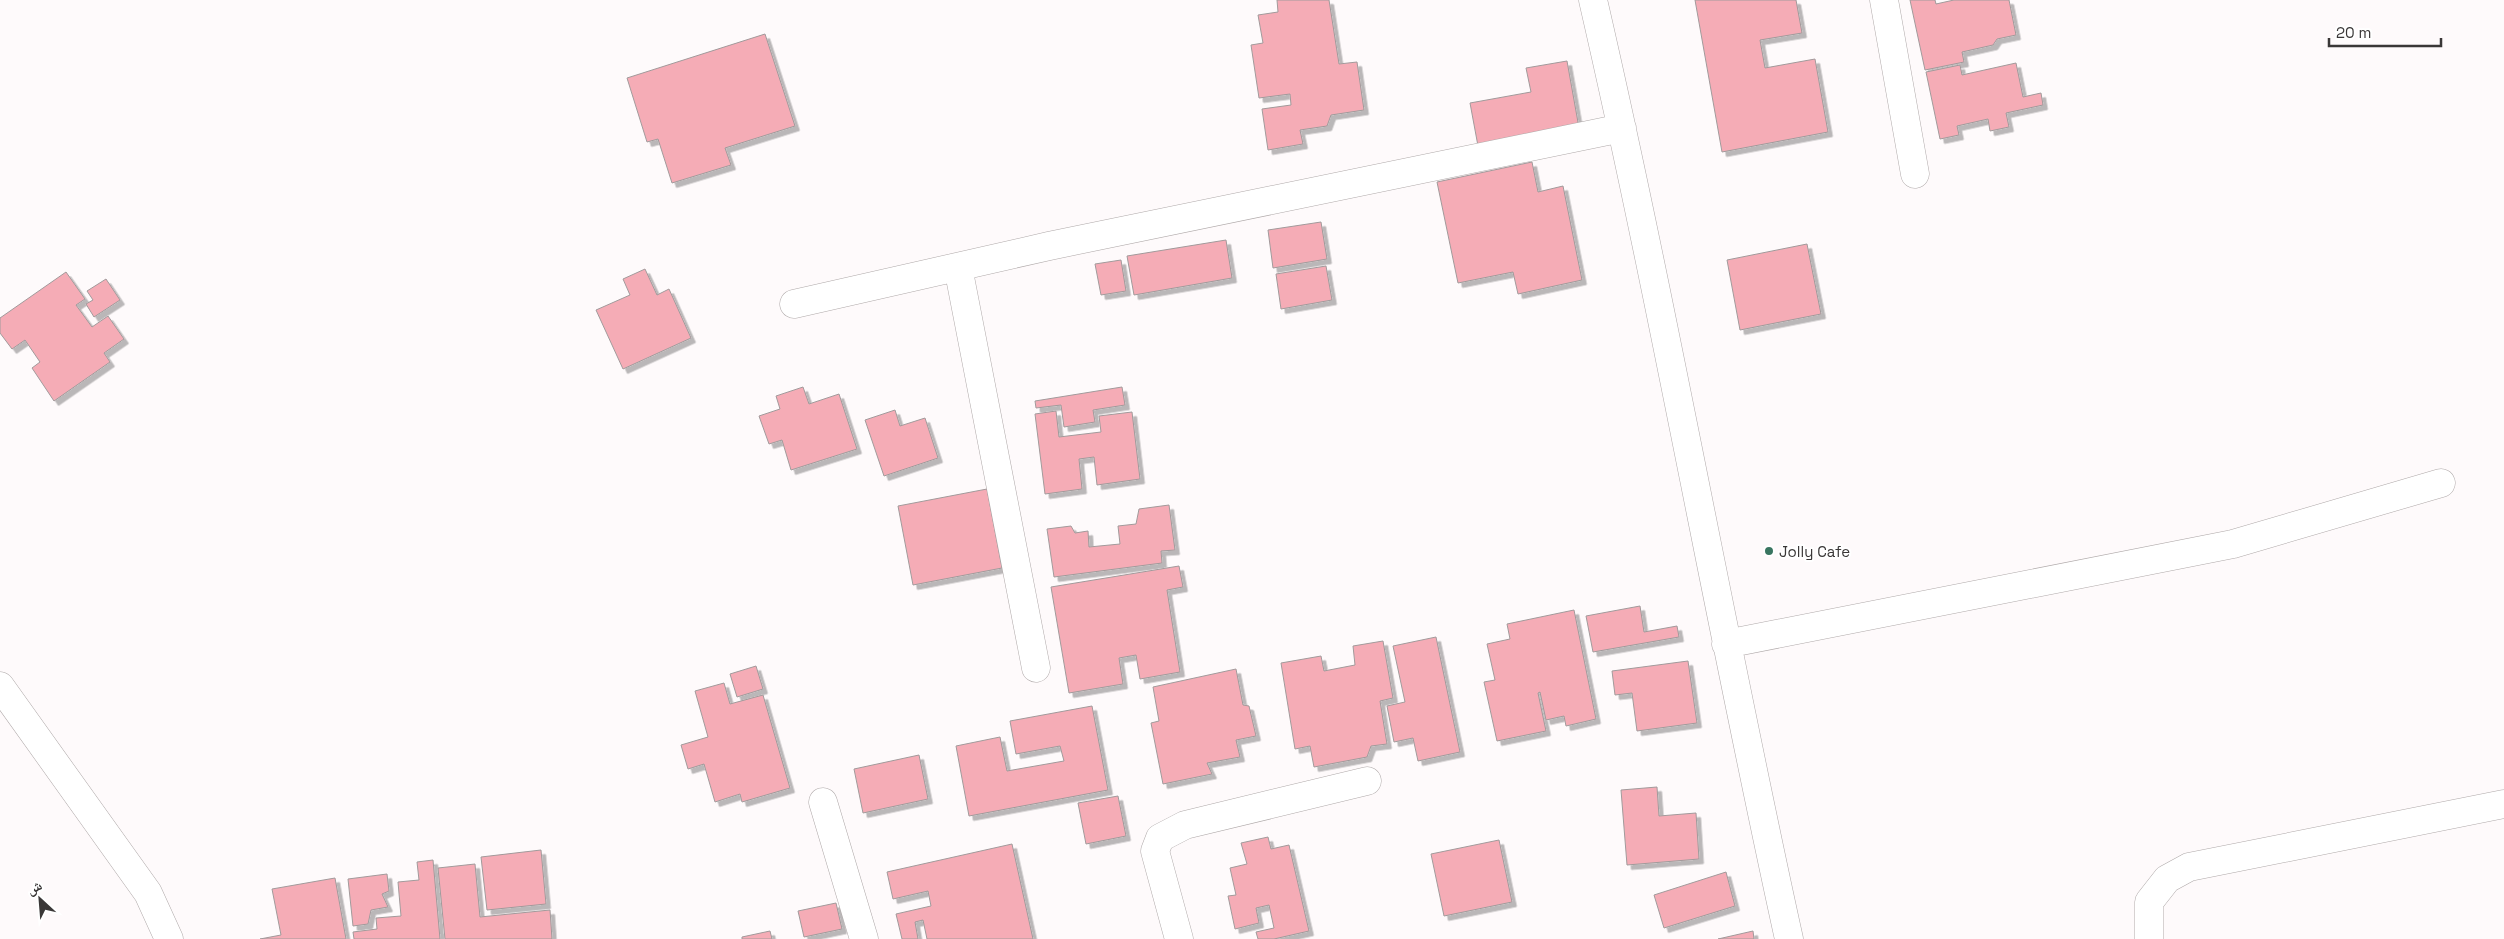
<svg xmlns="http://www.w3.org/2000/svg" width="2504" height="939" font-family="'Space Grotesk','Noto Naskh Arabic',sans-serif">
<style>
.building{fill:#f5acb6;stroke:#a19a9b;filter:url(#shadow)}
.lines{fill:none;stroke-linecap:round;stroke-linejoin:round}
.minor-casing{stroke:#afa9a9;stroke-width:29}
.minor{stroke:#fff;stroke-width:28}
.poi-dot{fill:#397560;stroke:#fff;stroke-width:2}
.labels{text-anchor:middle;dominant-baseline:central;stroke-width:4;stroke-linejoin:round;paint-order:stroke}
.poi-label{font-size:15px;fill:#3a3737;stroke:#fff;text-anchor:start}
</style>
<defs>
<filter id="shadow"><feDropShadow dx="4.5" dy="4.5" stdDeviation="0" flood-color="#0004"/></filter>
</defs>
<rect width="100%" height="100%" fill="#fefafb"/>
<path class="building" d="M1277,0H1329L1339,64L1357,62L1364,110L1331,115L1327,126L1300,130L1303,144L1268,150L1262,109L1291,105L1290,94L1259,98L1251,45L1263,43L1258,15L1278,12Z
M1695,0H1796L1802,33L1760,40L1765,68L1815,59L1828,132L1722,152Z
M1910,0H1935L1936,4L1954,0H2009L2016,35L1997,39L1993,45L1962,52L1964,62L1925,70Z
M765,34L795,126L725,148L731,165L672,183L658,139L647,142L627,78Z
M1567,61L1579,128L1478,146L1470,103L1531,92L1526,68Z
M2016,63L2023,97L2041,93L2043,105L2006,113L2009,127L1990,131L1988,119L1957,126L1959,135L1940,139L1926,72L1960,65L1962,75Z
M1532,162L1538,192L1563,186L1582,280L1518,294L1513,272L1458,283L1437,182Z
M1321,222L1327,259L1273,268L1268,230Z
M1226,240L1232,278L1134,295L1127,256Z
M1807,244L1821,314L1740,330L1727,260Z
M1121,260L1126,291L1101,295L1095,264Z
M1326,266L1332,300L1281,309L1276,274Z
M645,269L657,295L669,289L691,338L623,369L596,310L630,295L623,279Z
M66,272L85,299L76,305L92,327L108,316L124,339L104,353L110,362L54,401L32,368L40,362L25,340L12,349L0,333V318Z
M106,279L120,300L94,317L86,304L93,300L87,291Z
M803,387L809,404L839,394L857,449L791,470L782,440L769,444L759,416L780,409L776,396Z
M1122,387L1125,405L1093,410L1095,422L1064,427L1061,405L1036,408L1035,401Z
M895,410L900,426L925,418L938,458L884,476L865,420Z
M1056,411L1059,437L1101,432L1099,416L1132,412L1140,479L1097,485L1094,457L1079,459L1082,489L1045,494L1035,414Z
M987,489L1002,568L913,585L898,506Z
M1169,505L1175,550L1161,551L1162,563L1054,577L1047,529L1071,526L1075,533L1088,531L1089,547L1120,544L1118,526L1136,524L1139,509Z
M1179,566L1183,587L1167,590L1180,672L1140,679L1136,655L1119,658L1123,684L1069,693L1051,587Z
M1640,606L1644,632L1677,626L1679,637L1593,652L1586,616Z
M1574,610L1596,719L1566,726L1564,716L1546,720L1540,692L1538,693L1546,731L1497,741L1484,682L1495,680L1487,644L1510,639L1507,624Z
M1436,637L1460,752L1418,761L1413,738L1394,742L1387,706L1405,702L1393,646Z
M1383,641L1393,698L1380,701L1387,744L1371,746L1367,757L1314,767L1310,746L1295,749L1281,663L1321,656L1324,671L1355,665L1353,646Z
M1688,661L1697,723L1637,731L1632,693L1615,695L1612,671Z
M756,666L763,689L737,697L730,674Z
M1236,669L1243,705L1249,706L1256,736L1236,740L1240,757L1207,763L1212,774L1163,784L1151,723L1159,721L1153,687Z
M724,683L730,704L763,695L790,788L742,802L740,794L715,802L704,764L688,769L681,745L708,737L695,691Z
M1092,706L1108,790L969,816L956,746L1000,737L1007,771L1064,761L1060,746L1016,754L1010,721Z
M919,755L928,799L863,813L854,769Z
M1657,787L1659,816L1696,813L1699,859L1627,865L1621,790Z
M1118,796L1126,836L1086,844L1078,803Z
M1268,837L1271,849L1289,845L1309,931L1274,939H1258L1256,932L1274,928L1269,905L1256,908L1259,923L1235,929L1228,896L1236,895L1230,868L1247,864L1241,843Z
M1499,840L1512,902L1444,916L1431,854Z
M1012,844L1033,939H927L923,920L915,922L918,939H902L896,914L931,906L928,891L893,899L887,872Z
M541,850L546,904L487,910L481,857Z
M433,860L440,939H354L353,932L377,929L376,918L401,916L398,882L419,880L417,862Z
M475,864L480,917L550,910L552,939H445L438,868Z
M1726,872L1735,906L1664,928L1654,895Z
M387,874L389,891L382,894L388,907L371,910L368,924L353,926L348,879Z
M335,878L346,939H260L281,935L272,889Z
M836,903L842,929L804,937L798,911Z
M770,931L772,939H742V937Z
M1753,931L1754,939H1718Z"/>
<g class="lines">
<defs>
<path id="minor" d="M1593,0C1665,312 1720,627 1789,939
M1884,0L1915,174
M958,267L1036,668
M794,304L1049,246L1622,128
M1726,644L2233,544L2441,483
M0,686L148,893L169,939
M823,802L864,939
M1179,939L1155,851L1160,838L1185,825L1367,781
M2149,939V902L2167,879L2189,867L2504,804"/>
</defs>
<use href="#minor" class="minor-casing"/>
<use href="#minor" class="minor"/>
</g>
<circle class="poi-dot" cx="1769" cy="551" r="5"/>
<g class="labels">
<g class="poi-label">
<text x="1779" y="551">Jolly Cafe</text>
</g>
</g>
<g transform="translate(40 899) rotate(334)" stroke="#ffffff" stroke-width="4" paint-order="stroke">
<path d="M0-4L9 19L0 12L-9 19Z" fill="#3a3737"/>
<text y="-8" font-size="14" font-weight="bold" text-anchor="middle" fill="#3a3737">ش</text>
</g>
<path d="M2329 38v8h112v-8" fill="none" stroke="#3a3737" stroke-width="2.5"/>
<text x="2336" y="38" font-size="15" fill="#3a3737" stroke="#ffffff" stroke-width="4" paint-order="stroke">20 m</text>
</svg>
